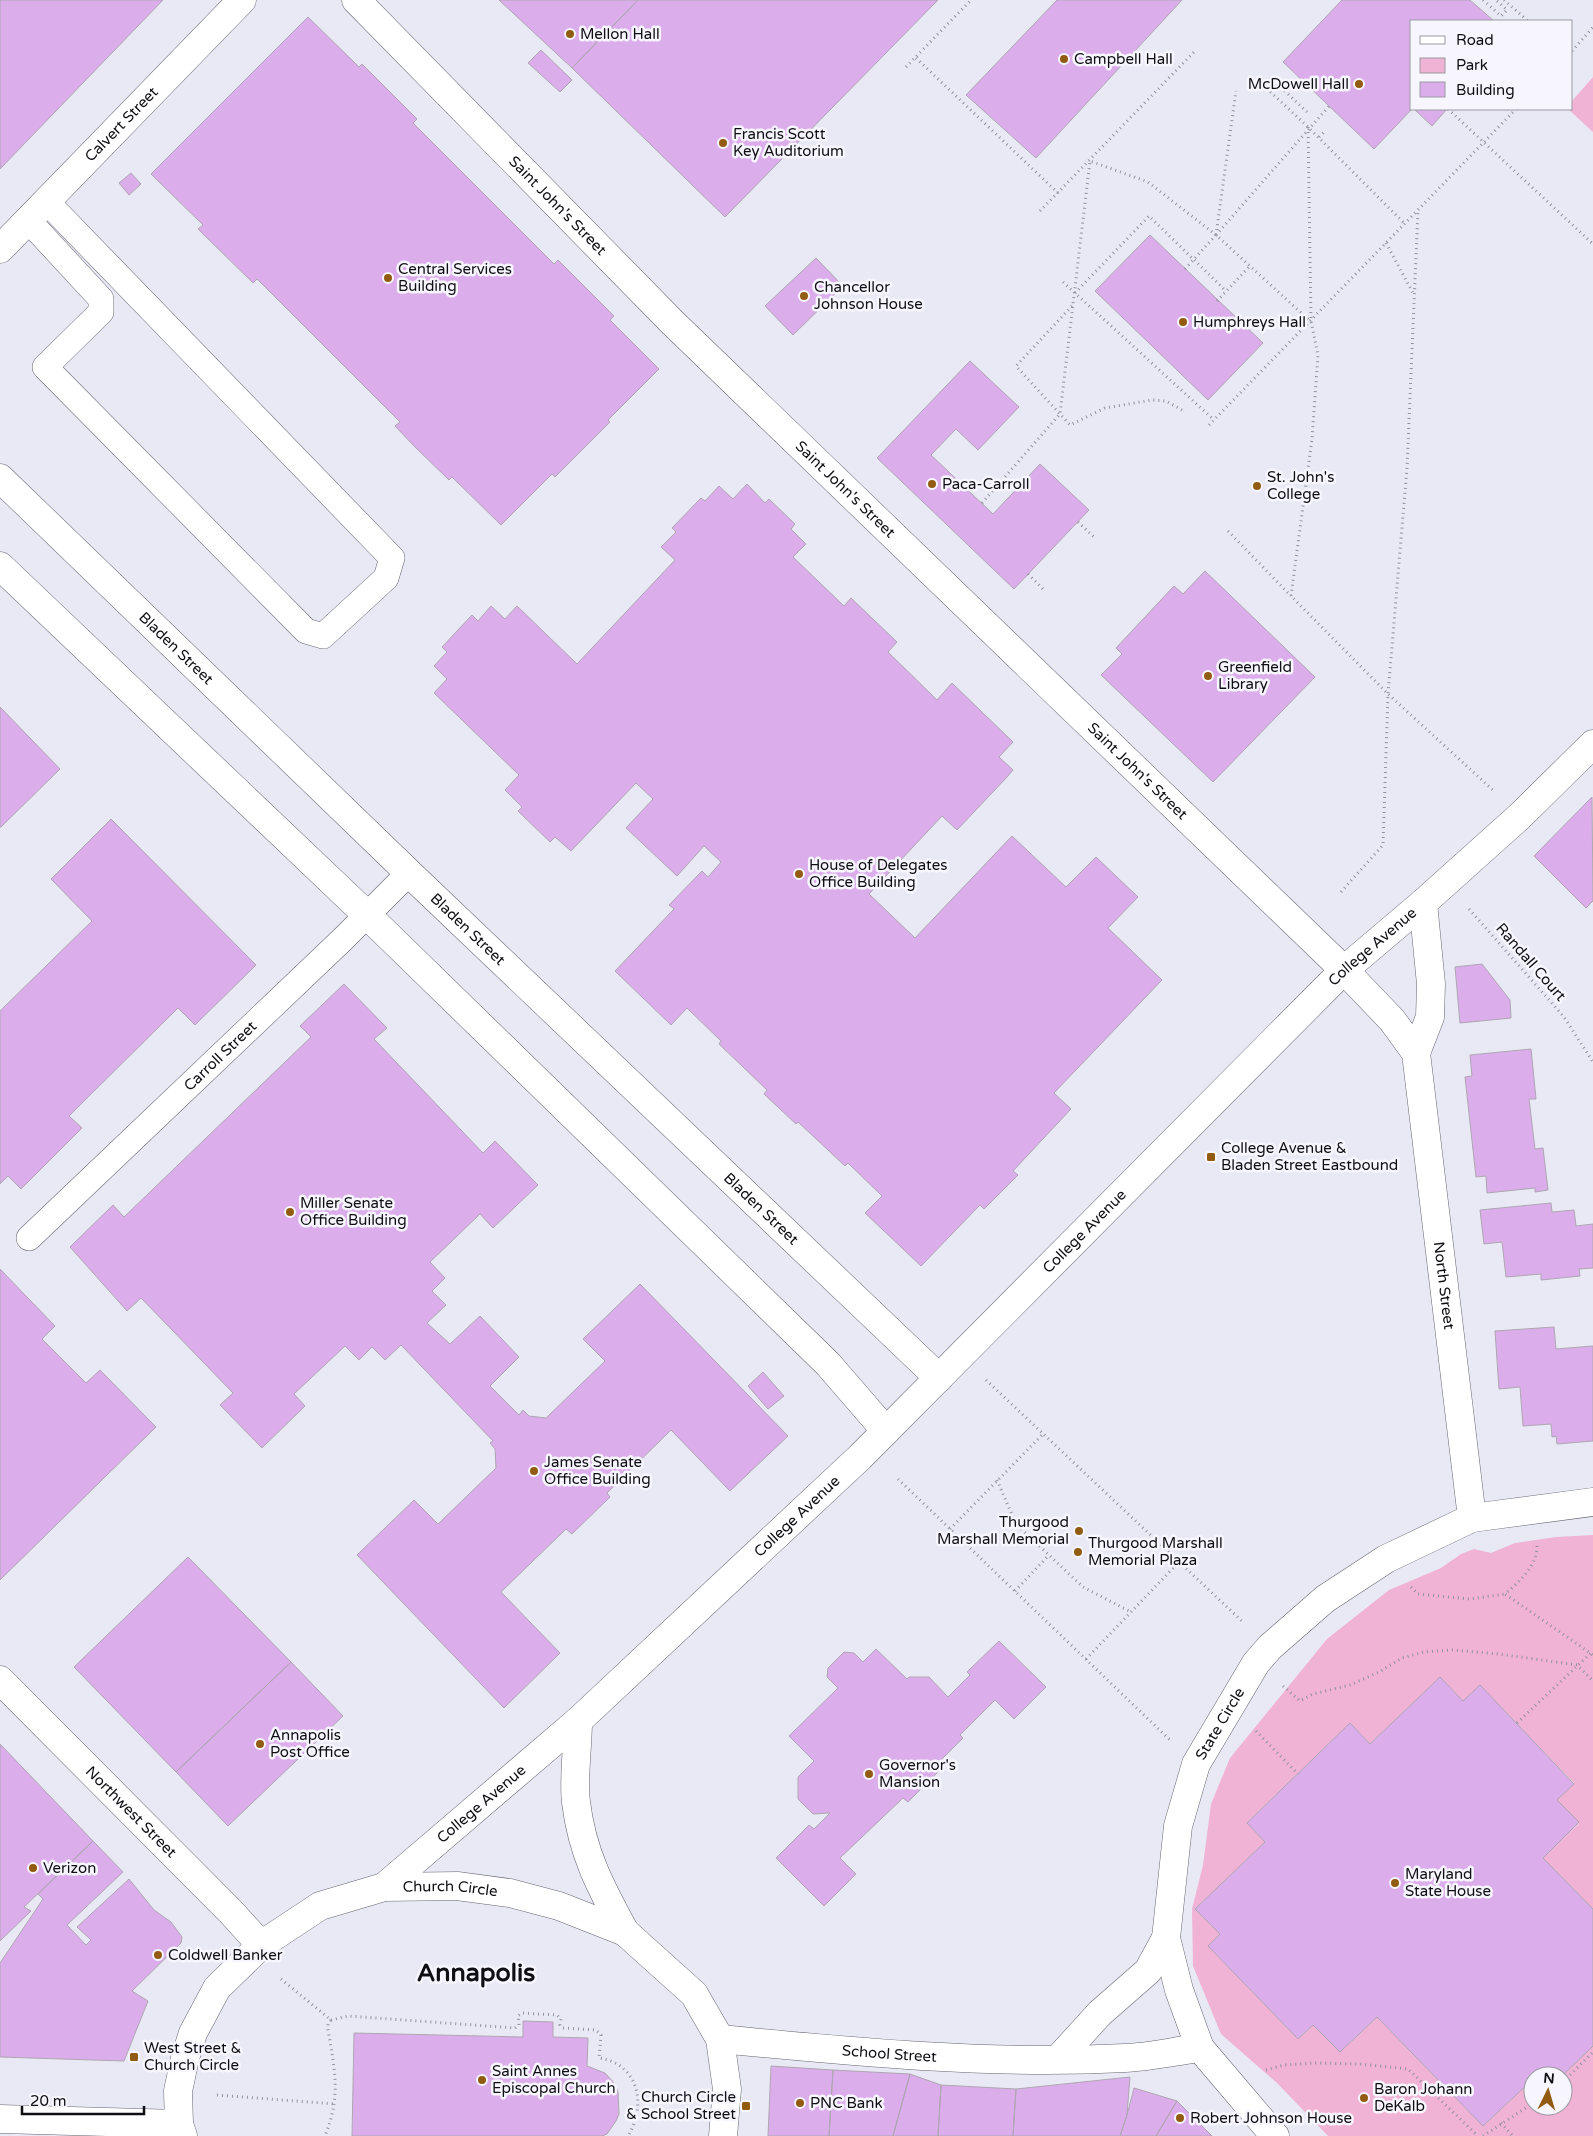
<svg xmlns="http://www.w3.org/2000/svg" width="1593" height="2136" font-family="'Varela Round',sans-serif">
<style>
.green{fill:#f0b2d5}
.building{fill:#dbaeeb;stroke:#aea6b1}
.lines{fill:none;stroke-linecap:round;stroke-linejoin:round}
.lane-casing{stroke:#666571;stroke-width:26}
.street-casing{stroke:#666571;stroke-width:29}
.secondary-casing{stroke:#666571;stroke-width:29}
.path{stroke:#92929b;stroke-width:3;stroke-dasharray:1 4;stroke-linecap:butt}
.lane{stroke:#fff;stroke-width:25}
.street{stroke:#fff;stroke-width:28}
.secondary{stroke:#fff;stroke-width:28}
.path-bridge{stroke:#92929b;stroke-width:3;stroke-dasharray:1 4;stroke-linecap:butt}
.poi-dot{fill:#925b12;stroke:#f7f6ff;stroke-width:2}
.labels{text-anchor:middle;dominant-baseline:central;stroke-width:5;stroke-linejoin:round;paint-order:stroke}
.poi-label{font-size:15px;fill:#0f0e13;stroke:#f7f6ff;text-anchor:start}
.street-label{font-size:15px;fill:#0f0e13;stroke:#f7f6ff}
.town-label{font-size:25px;font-weight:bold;fill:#0f0e13;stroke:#f7f6ff}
</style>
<rect width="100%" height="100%" fill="#e9e9f6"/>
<path class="green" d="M1593,77V132L1568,109H1572V101Z
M1593,1535V1909L1543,1858L1579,1823L1557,1800L1574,1783L1480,1686L1463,1701L1440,1677L1370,1744L1350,1723L1247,1823L1265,1842L1195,1909L1220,1934L1208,1946L1298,2039L1313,2025L1340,2052L1377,2017L1483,2126L1533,2079V2106H1563L1562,2076L1593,2045V2136H1328L1277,2083L1221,2034L1193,1966L1192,1909L1203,1865L1211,1804L1230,1758L1327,1639L1389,1590L1441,1568L1461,1554L1474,1549L1491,1553L1515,1543L1556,1537Z"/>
<path class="building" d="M0,0H163L0,169Z
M499,0H638L572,68Z
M638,0H938L725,217L572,68Z
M1057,0H1182L1036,158L966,95Z
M1342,0H1470L1494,21H1412V109L1374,149L1283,62Z
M308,17L359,67L362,64L417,119L413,123L554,264L558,260L614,316L610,320L659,369L608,420L610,422L555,477L552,474L501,525L452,477L449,480L415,447L395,426L400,422L257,279L253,283L198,229L203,225L151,174Z
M541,50L572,80L560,92L528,63Z
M1414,109H1447L1432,126Z
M131,173L141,184L129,195L119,183Z
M1150,235L1263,343L1208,400L1095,291Z
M816,258L843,286L793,335L765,306Z
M970,361L1019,407L978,450L956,429L931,455L993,514L1040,464L1089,510L1014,589L877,458Z
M747,484L765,503L769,499L795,524L791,529L806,544L793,557L844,606L851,598L897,642L888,652L937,700L952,683L1013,742L999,757L1013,770L1008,776L957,830L942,816L869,894L915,938L1012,836L1066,887L1096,857L1138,897L1108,928L1162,980L1054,1093L1071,1109L1013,1171L1018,1175L984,1209L980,1205L921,1266L865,1213L882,1196L848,1163L845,1166L798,1122L796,1124L764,1094L767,1090L719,1044L721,1041L687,1008L671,1025L615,971L674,909L669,905L702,871L708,877L721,862L704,846L677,876L626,828L653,799L636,783L571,851L555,837L550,842L518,811L522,807L505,790L519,775L434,693L447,679L434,666L447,652L442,647L472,615L478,621L491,606L505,619L517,606L577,664L675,560L661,547L676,532L672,528L701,498L705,501L719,486L733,499Z
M1205,571L1315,677L1213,782L1101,675L1122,654L1116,648L1174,586L1183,594Z
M0,707L60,769L1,827H0Z
M1592,797L1593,901L1586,908L1534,856Z
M111,819L256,965L195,1025L178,1008L69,1116L82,1128L21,1189L8,1176L0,1184V1011L92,921L51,879Z
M1482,964L1510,1000L1511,1018L1460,1023L1455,967Z
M344,984L387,1028L374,1039L483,1153L495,1141L538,1185L493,1228L480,1214L430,1262L445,1278L432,1291L446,1305L427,1323L450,1344L480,1316L519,1357L490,1386L519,1415L523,1410L529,1416L546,1418L605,1361L583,1339L640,1284L788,1436L730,1491L671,1430L607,1493L610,1497L572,1534L566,1529L501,1592L560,1653L504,1708L357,1555L414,1500L438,1524L496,1468L495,1449L490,1443L493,1441L401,1345L385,1360L372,1347L359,1360L345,1346L294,1394L305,1406L262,1448L220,1405L233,1393L141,1298L127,1311L70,1247L113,1205L124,1217L311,1037L300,1026Z
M1531,1049L1536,1099H1529L1535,1149L1543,1148L1548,1190L1535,1192V1188L1487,1193L1486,1176L1476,1177L1465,1077L1472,1076L1470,1055Z
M1551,1203L1552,1212L1574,1210L1576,1226L1593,1224V1268L1579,1269L1580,1276L1541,1280V1274L1506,1277L1502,1242L1484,1244L1480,1210Z
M0,1269L55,1326L42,1339L86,1383L100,1370L156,1427L0,1580Z
M1554,1327L1556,1349L1593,1346V1441L1557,1444L1556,1436L1552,1437L1551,1424L1523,1426L1520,1387L1499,1389L1495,1331Z
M763,1372L784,1396L768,1409L748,1386Z
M188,1557L291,1662L176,1772L74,1667Z
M999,1641L1046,1687L1014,1719L995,1700L960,1735L963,1738L936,1765L940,1770L908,1802L903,1798L840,1858L856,1874L824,1906L776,1858L809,1825L814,1829L830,1813L813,1814L798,1799V1777L814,1761L789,1736L838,1688L827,1677L828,1668L844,1652L854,1653L863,1662L876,1649L907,1679L909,1677H929L948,1697L970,1675L967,1672Z
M291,1662L343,1716L228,1826L176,1772Z
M1440,1677L1463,1701L1480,1685L1574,1784L1557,1800L1579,1822L1543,1858L1593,1909V2046L1562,2076H1549L1542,2069L1536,2076H1533V2079L1483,2126L1377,2017L1340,2052L1313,2025L1298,2039L1208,1946L1220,1934L1195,1909L1265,1842L1247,1823L1350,1723L1370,1744Z
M0,1744L93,1841L24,1907L31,1911L0,1941Z
M93,1841L123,1872L67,1925L86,1945L91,1940L77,1927L129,1879L154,1910L171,1922L182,1937L181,1943L132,1991L148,2001L124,2061L0,2057V1963L43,1899L38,1894Z
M523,2021L553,2022V2037L588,2038L587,2066L605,2073L615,2084L618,2092L619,2114L616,2121L607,2134L602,2136H352L354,2033L523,2037Z
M771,2066L833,2070L829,2136H768Z
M833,2070L910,2074L893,2136H829Z
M910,2074L941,2085L938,2136H893Z
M1130,2077L1127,2115L1120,2136H1013L1016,2089Z
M941,2085L1016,2089L1013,2136H938Z
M1134,2088L1177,2101L1156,2136H1120L1127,2115Z
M1177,2101L1212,2136H1156Z"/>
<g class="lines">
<defs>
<g id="lane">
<path d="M28,220L101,299V312L45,367L306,631L323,636L386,578L392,558L46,201"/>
<path id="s1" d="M29,1238L343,939L409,873"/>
</g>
<g id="street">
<path id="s2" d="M356,0L673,323L1344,970L1392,1020L1416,1053L1472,1518"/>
<path id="s3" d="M0,249L242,0"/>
<path d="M1416,1053L1430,1017L1431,984L1423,903"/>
<path id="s4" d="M720,2039C854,2052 990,2065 1125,2058C1150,2057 1175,2051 1200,2048"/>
<path d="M1058,2059L1100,2013L1148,1971L1166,1938"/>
<path id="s5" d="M1275,2136L1200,2048L1179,1990L1166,1938L1178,1826L1196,1764L1256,1663L1270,1647L1325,1599L1386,1559L1472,1518L1593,1502"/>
</g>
<g id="secondary">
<path id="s6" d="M0,478L409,873L939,1378"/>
<path d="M0,566L367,915L828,1364L886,1431"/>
<path id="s7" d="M0,1680L231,1912L261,1945"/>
<path d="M578,1721C578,1746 573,1779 576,1802C582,1853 601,1888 625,1932"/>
<path id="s8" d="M384,1887L578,1721L860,1457L1344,970L1423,903L1520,816L1593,744"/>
<path d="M0,2119L179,2124"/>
<path id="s9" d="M183,2136L179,2124L178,2091L185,2058L193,2033L217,1988L261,1945L320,1906L384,1887L457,1886L510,1893L559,1906L625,1932L694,1994L720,2039L727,2089L723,2136"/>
</g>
</defs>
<use href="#lane" class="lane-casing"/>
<use href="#street" class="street-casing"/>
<use href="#secondary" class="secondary-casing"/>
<path class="path" d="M1483,0L1501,16L1507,10L1496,0
M1504,0L1528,21
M1572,51L1593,27
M916,58L1058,193
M906,67L971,0
M1270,77L1307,112
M1263,85L1308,127L1405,224
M1448,109L1593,244
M1308,127L1311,321L1318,355L1312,439L1291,596L1388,694L1495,792
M1319,137L1326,130
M1040,211L1194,52
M1216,235L1330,105
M1216,235L1236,91
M1386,243L1414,295
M1063,282L1214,420
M1075,293L1149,216L1226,291
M1217,301L1249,267
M1072,306L1016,366L1070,425L1105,408L1152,400L1166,401L1182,410
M1209,425L1516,109
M982,503L1060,414L1090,161L1148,182L1216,235L1310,321
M1078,522L1095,538
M1228,531L1291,596
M1028,574L1043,589
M1341,892L1383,845L1388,694L1407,468L1418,210
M1469,909L1564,1017L1593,1062
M986,1380L1244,1623
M898,1479L1170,1740
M997,1480L1016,1524L1083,1587L1131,1612
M950,1529L1043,1434
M1537,1546C1537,1566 1519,1582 1505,1594L1593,1655
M1411,1587L1418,1594L1470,1599L1505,1594
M1015,1591L1049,1555
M1086,1659L1179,1562
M1283,1686L1300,1701L1313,1694L1350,1685L1379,1672L1402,1658L1424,1652L1452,1650L1499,1654L1577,1665L1593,1681
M1517,1723L1593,1651
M1256,1731L1298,1774
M281,1979L331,2020L328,2024V2030C335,2071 341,2096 325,2136
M331,2020L348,2016L515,2028L519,2025L518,2016L522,2013L557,2015L561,2019L560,2025L563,2028L596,2030L601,2035L599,2058C639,2064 647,2105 628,2136
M1266,2070L1284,2065L1316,2063L1360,2064L1408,2069L1478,2136
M1563,2082L1593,2052
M217,2095L335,2104
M1501,2123L1513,2136
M1483,2136L1533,2103"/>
<use href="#lane" class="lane"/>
<use href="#street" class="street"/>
<use href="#secondary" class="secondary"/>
<path class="path-bridge" d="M1185,269L1216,235"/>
</g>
<g class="poi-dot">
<circle cx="570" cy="34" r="5"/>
<circle cx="1064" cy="59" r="5"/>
<circle cx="1359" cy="84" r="5"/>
<circle cx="723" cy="143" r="5"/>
<circle cx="388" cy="278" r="5"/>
<circle cx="804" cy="296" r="5"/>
<circle cx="1183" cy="322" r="5"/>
<circle cx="932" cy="484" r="5"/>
<circle cx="1257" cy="486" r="5"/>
<circle cx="1208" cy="676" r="5"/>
<circle cx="799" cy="874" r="5"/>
<rect x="1206" y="1152" width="10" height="10" rx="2.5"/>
<circle cx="290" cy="1212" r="5"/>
<circle cx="534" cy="1471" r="5"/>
<circle cx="1079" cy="1531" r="5"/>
<circle cx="1078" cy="1552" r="5"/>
<circle cx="260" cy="1744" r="5"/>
<circle cx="869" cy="1774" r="5"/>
<circle cx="33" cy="1868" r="5"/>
<circle cx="1395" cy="1883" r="5"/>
<circle cx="158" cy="1955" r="5"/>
<rect x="129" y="2052" width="10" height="10" rx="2.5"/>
<circle cx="482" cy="2080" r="5"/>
<circle cx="1364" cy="2098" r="5"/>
<circle cx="800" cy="2103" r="5"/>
<rect x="741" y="2101" width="10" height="10" rx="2.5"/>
<circle cx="1180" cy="2118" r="5"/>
</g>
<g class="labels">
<g class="poi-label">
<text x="580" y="34">Mellon Hall</text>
<text x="1074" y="59">Campbell Hall</text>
<text x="1349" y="84" text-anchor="end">McDowell Hall</text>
<text x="733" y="134">Francis Scott<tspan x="733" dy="17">Key Auditorium</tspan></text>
<text x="398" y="269">Central Services<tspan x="398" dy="17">Building</tspan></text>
<text x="814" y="287">Chancellor<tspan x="814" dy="17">Johnson House</tspan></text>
<text x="1193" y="322">Humphreys Hall</text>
<text x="1267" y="477">St. John's<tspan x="1267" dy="17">College</tspan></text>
<text x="942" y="484">Paca-Carroll</text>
<text x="1218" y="667">Greenfield<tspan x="1218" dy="17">Library</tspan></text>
<text x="809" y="865">House of Delegates<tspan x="809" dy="17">Office Building</tspan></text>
<text x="1221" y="1148">College Avenue &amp;<tspan x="1221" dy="17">Bladen Street Eastbound</tspan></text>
<text x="300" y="1203">Miller Senate<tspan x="300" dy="17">Office Building</tspan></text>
<text x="544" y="1462">James Senate<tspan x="544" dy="17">Office Building</tspan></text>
<text x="1069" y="1522" text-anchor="end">Thurgood<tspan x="1069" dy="17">Marshall Memorial</tspan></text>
<text x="1088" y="1543">Thurgood Marshall<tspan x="1088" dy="17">Memorial Plaza</tspan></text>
<text x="270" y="1735">Annapolis<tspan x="270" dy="17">Post Office</tspan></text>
<text x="879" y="1765">Governor's<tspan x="879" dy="17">Mansion</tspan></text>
<text x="43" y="1868">Verizon</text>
<text x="1405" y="1874">Maryland<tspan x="1405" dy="17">State House</tspan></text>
<text x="168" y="1955">Coldwell Banker</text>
<text x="144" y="2048">West Street &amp;<tspan x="144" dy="17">Church Circle</tspan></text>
<text x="492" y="2071">Saint Annes<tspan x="492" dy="17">Episcopal Church</tspan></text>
<text x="1374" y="2089">Baron Johann<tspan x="1374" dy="17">DeKalb</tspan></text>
<text x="736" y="2097" text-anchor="end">Church Circle<tspan x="736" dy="17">&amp; School Street</tspan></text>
<text x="810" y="2103">PNC Bank</text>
<text x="1190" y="2118">Robert Johnson House</text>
</g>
<g class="street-label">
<text stroke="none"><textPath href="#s3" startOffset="174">Calvert Street</textPath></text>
<text stroke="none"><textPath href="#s2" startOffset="288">Saint John's Street</textPath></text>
<text stroke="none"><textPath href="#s2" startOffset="692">Saint John's Street</textPath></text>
<text stroke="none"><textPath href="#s6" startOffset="245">Bladen Street</textPath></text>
<text stroke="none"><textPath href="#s2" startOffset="1098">Saint John's Street</textPath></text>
<text stroke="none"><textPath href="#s6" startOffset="650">Bladen Street</textPath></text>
<text stroke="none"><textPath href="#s8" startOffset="1365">College Avenue</textPath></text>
<text transform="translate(1531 962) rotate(49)">Randall Court</text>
<text stroke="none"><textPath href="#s1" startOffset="264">Carroll Street</textPath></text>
<text stroke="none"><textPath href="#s6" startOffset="1055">Bladen Street</textPath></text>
<text stroke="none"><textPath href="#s8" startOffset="960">College Avenue</textPath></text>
<text stroke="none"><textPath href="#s2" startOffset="1729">North Street</textPath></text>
<text stroke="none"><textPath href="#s8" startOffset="555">College Avenue</textPath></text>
<text stroke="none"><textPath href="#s5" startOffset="455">State Circle</textPath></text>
<text stroke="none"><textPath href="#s8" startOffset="128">College Avenue</textPath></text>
<text stroke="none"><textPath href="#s7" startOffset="186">Northwest Street</textPath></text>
<text stroke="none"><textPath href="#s9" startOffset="422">Church Circle</textPath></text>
<text stroke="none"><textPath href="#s4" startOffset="170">School Street</textPath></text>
</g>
<g class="town-label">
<text x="476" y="1973">Annapolis</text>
</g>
</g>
<rect x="1410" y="20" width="162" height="90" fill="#f7f6ff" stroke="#9a99a1"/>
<rect x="1420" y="36" width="25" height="8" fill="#ffffff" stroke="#9a99a1"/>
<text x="1456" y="45" font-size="15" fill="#0f0e13">Road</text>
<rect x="1420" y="58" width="25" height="15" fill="#f0b2d5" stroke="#9a99a1"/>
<text x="1456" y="70" font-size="15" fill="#0f0e13">Park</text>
<rect x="1420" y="82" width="25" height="15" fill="#dbaeeb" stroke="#9a99a1"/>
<text x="1456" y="95" font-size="15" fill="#0f0e13">Building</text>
<g transform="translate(1548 2091) rotate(5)"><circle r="24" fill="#f7f6ff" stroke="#9a99a1"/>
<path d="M0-4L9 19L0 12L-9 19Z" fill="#925b12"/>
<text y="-8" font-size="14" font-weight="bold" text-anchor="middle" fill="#0f0e13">N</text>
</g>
<path d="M22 2106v8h122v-8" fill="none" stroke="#0f0e13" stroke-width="2.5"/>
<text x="30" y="2106" font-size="15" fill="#0f0e13" stroke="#f7f6ff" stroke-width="4" paint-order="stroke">20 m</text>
</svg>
